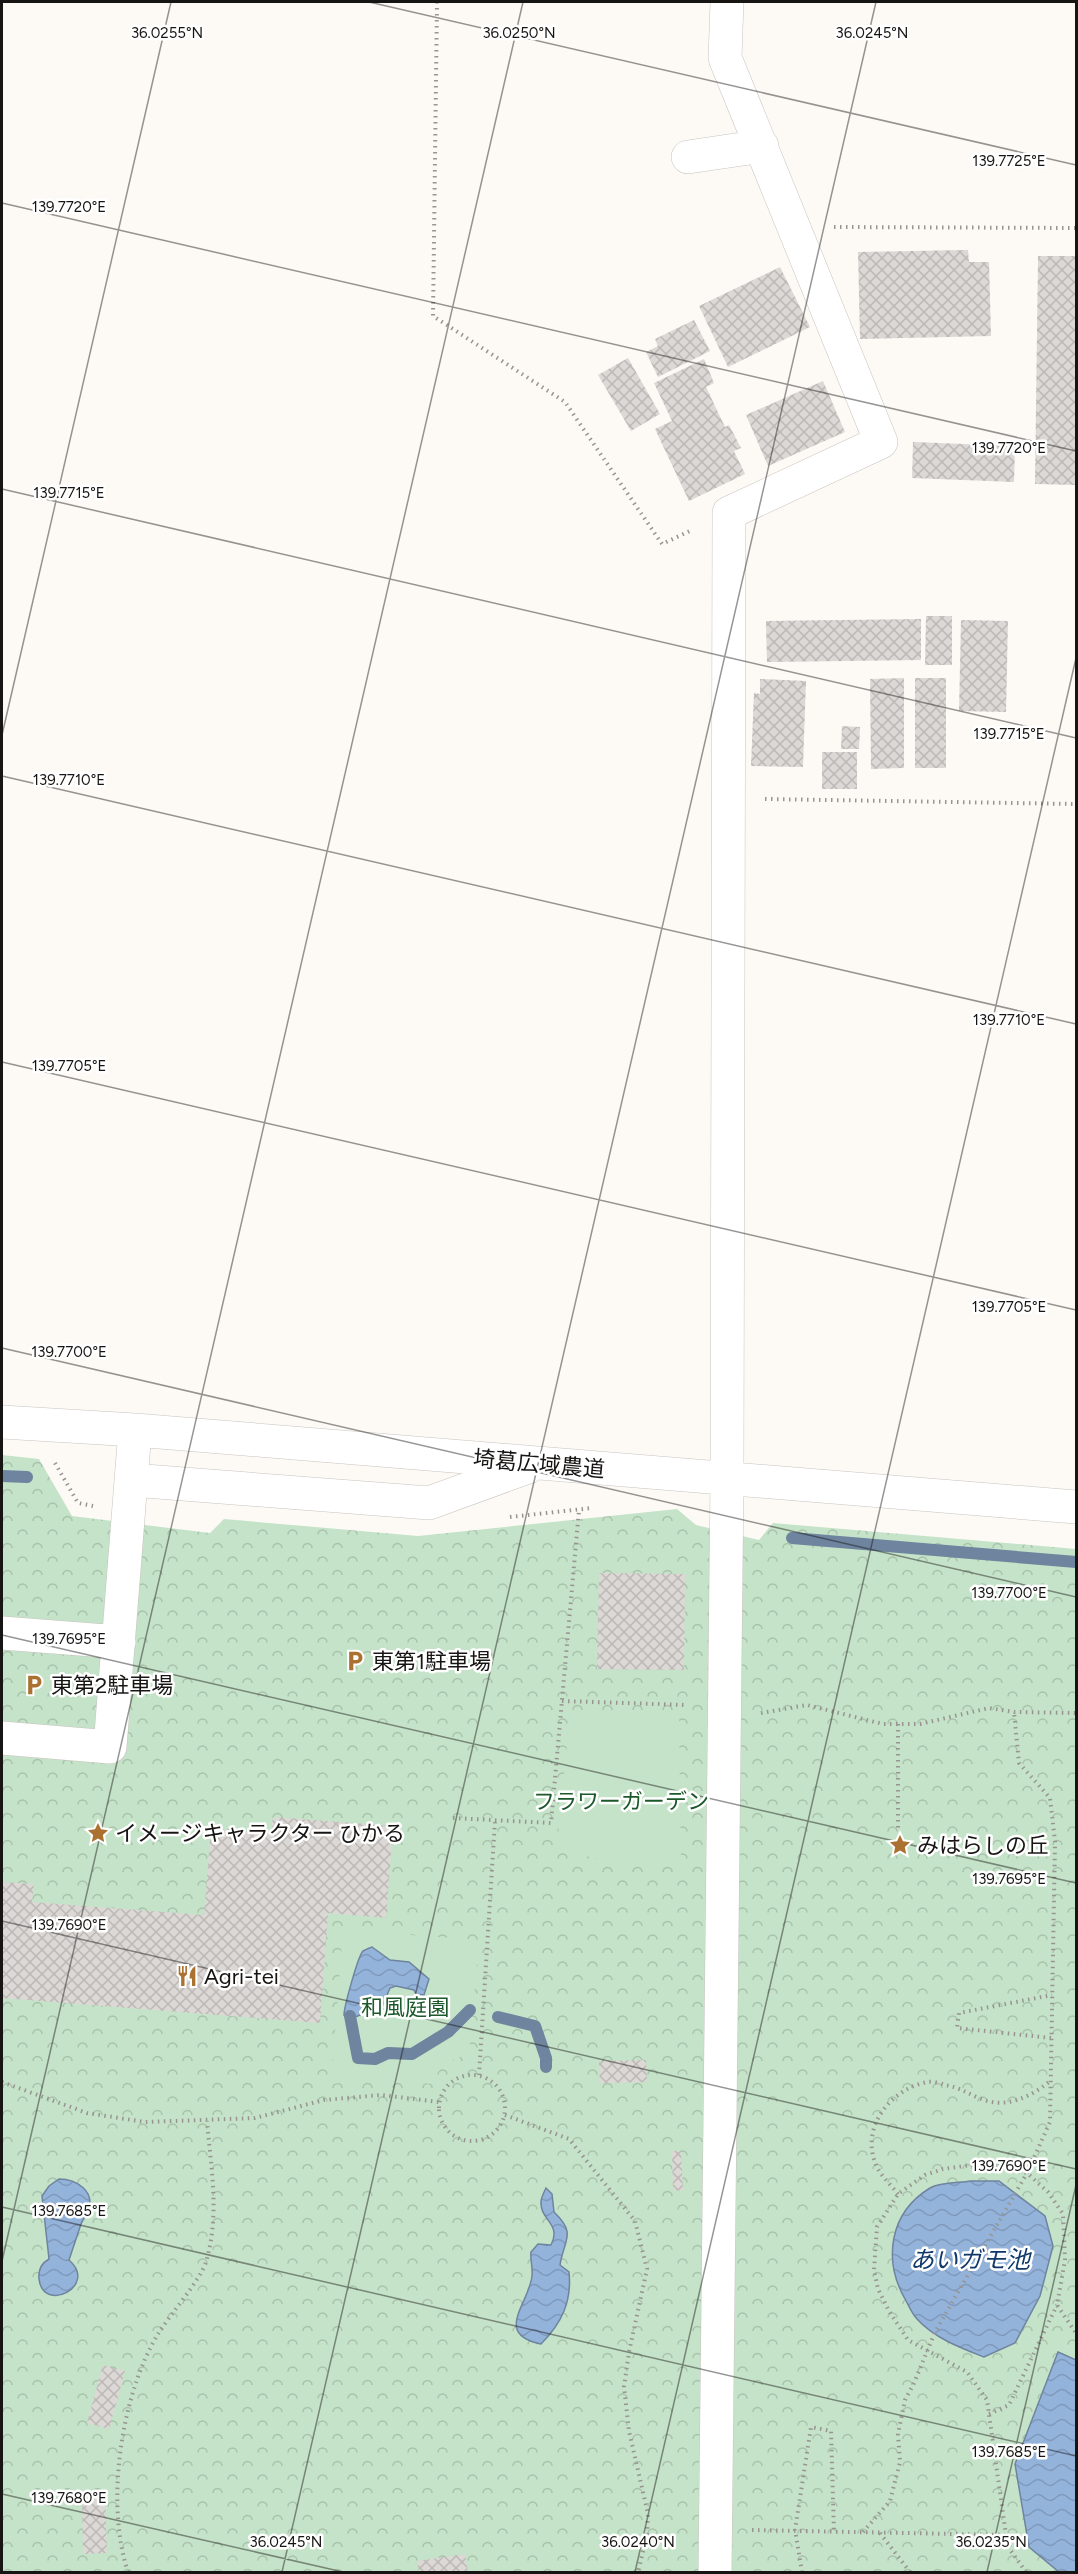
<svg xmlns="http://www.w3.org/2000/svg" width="1078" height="2574" font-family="Figtree,'Noto Sans JP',sans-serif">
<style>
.park{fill:url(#park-crowns)}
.garden{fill:#c5e3c8}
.water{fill:url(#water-waves);stroke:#6e849f;stroke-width:1.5}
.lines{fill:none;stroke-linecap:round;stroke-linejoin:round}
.stream{stroke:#6e849f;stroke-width:12}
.building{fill:url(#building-cross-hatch)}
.minor-casing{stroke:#c8c4c0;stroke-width:34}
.path{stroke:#979492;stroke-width:4;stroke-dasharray:1.5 4.5;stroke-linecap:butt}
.minor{stroke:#fff;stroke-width:33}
.ticks{fill:none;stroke:#171514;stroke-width:1.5;stroke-opacity:0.45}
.labels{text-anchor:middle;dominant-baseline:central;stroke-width:5;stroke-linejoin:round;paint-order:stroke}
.street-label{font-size:22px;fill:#171514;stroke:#fff}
.poi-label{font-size:22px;fill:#171514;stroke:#fff;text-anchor:start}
.park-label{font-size:22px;fill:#1c582a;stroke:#fff}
.water-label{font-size:24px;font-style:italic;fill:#10396a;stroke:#fff}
.ticks-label{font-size:15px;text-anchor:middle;fill:#171514;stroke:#fff;stroke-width:5;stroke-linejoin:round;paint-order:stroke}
</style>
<defs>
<pattern id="park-crowns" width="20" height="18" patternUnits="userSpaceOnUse" patternTransform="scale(1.5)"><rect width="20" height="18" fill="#c5e3c8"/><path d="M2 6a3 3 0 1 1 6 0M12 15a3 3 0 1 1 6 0" fill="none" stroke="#a8c2ab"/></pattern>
<pattern id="water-waves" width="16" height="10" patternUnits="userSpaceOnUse" patternTransform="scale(1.5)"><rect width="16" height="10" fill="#94b3db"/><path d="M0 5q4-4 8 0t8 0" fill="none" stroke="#7f99bb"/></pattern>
<pattern id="building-cross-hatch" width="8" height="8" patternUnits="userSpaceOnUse" patternTransform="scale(1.5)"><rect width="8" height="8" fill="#dcd8d5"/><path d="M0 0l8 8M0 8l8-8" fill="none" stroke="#bcb8b6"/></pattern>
</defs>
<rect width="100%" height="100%" fill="#fdfaf6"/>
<path class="park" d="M2,1455L39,1459L72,1516L210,1533L224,1519L418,1536L677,1509L696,1525L759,1540L773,1523L1076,1549V2572H2Z"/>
<path class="garden" d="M581,1712L679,1714L681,1863L604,1860L582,1855L558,1836L569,1724Z
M343,1930L479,1940L469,2054C450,2060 440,2067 429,2084L395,2076L331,2084Z"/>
<path class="water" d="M372,1947L390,1960L409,1962L429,1979L424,1995L416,1994L414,1990L396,1986L390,1988L382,2007L355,2017L344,2015C344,2007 358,1956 363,1951C365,1950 369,1948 372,1947Z
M59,2179C76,2179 96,2191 88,2211C86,2216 83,2219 81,2224C77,2236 73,2248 69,2260C99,2286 43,2314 39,2279C38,2270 42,2263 49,2259L42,2196L49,2186Z
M971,2181H999L1045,2216L1053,2246L1040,2296L1015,2343L984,2357C961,2348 934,2338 917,2319C912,2314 909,2306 905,2299C883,2260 889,2213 930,2188C940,2182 959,2183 971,2181Z
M546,2188L552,2194L554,2212C577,2234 564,2239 560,2265L569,2272C572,2301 562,2323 541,2344C493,2334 529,2304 532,2276C533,2268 530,2260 531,2252L538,2244L551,2245C562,2224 540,2220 541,2202C541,2198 544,2192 546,2188Z
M1058,2352L1076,2360V2572H1059L1029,2547L1015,2464Z"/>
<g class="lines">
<path class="stream" d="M2,1476L27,1477
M792,1538L1076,1562
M350,2016L358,2058L375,2059L388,2053L412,2054L448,2032L470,2010
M498,2017L535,2026L546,2058V2067"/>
</g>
<path class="building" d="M968,250L969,262H989L991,336L860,339L858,252Z
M1038,256H1076V485L1035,484Z
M780,267L810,327L728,367L699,306Z
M694,320L710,351L658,377L646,352L658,346L655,339Z
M628,358L660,414L631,431L598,375Z
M704,359L714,383L706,387L725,427L729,425L741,448L734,451L745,474L689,501L655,429L672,421L654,383Z
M823,381L845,432L768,466L746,415Z
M913,442L1015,446L1014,482L912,478Z
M926,616H952V665H925Z
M921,619V660L767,662L766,621Z
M961,620L1008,621L1006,712L959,711Z
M904,678V768L871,769L870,679Z
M915,678H946V768H915Z
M760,679L806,681L803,767L751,766L754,693L760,694Z
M842,726L860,727L859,749H841Z
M822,752H857V789H822Z
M599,1573L685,1574L684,1670L597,1669Z
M273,1817L393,1826L386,1918L328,1913L320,2023L2,1998V1882L34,1884L32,1902L204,1915L211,1829L271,1833Z
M646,2060L647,2082L600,2083L599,2061Z
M672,2151H681L683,2190L673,2191Z
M103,2365L125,2371L109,2429L87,2423Z
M105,2495L107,2553L83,2554L82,2496Z
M465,2554L468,2572H419L417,2561Z"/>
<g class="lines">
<defs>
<path id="minor" d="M688,157L762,146
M2,1422L135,1430L1076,1507
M132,1480L429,1503L528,1467
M2,1633L119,1642
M2,1738L110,1747L135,1430
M715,2572L727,1480L729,513L881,442L725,58L727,2"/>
</defs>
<use href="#minor" class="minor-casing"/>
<path class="path" d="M437,2L433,316L565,402L662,544L690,531
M834,227L1076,228
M765,799L1076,804
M55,1463L78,1503L93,1506
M510,1517L592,1508
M562,1701L687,1705
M761,1713L807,1705L883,1724H920L989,1708L1014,1712L1076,1713
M898,1724V1830
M453,1818L551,1823L579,1510
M1051,2038L957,2028L959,2013L1052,1995
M439 2108a33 33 0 1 1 66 0a33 33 0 1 1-66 0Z
M479,2075L495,1821
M2,2082L87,2113L145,2122L255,2118L324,2100L381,2095L439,2102
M505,2115L569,2139L635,2221L647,2269L629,2352L624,2387L629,2431L648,2514L647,2535L638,2572
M898,2194C892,2186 883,2178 878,2169C858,2131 888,2090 927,2082C932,2081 940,2083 945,2085C958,2087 967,2093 979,2098C1004,2110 1031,2097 1050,2081
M989,2414L1009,2405L1057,2305
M752,2530L1006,2535
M863,2532L890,2501L900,2462L898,2434L905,2400L914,2383L935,2332L1027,2173L1050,2122L1055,1841L1050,1798L1019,1763L1014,1712
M880,2533L910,2572
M128,2572C105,2504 121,2395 158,2334C169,2316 201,2279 206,2262C220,2215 211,2168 207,2121
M802,2572L795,2530L811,2427L831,2431L834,2532
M1026,2572L1011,2551L1006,2535L987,2400L967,2372L908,2340L889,2311L878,2289L874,2270L877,2227L898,2194L925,2175L943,2169L978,2164L1027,2173L1048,2192L1063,2214L1065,2260L1057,2305L1076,2333"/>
<use href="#minor" class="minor"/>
</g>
<path class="ticks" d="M369,2L1076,165M2,203L1076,451M2,489L1076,738M2,735L171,2M2,776L1076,1024M2,1062L1076,1310M2,1348L1076,1597M2,1635L1076,1883M2,1921L1076,2169M2,2207L1076,2456M2,2261L523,2M2,2494L343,2572M282,2572L876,2M635,2572L1076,658M987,2572L1076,2185"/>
<defs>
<symbol id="parking-bare" viewBox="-9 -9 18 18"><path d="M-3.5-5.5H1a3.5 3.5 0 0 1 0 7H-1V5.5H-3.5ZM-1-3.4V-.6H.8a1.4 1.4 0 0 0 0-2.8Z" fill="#aa7130" stroke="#fff" stroke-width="2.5" paint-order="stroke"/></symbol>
<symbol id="sight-bare" viewBox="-9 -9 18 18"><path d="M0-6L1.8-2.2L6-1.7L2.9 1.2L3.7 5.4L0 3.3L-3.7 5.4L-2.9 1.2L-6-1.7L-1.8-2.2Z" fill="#aa7130" stroke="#fff" stroke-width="2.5" paint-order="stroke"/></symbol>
<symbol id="restaurant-bare" viewBox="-9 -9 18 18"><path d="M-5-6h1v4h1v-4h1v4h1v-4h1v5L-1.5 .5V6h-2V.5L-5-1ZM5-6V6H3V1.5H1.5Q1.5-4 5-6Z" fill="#aa7130" stroke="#fff" stroke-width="2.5" paint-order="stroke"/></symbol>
</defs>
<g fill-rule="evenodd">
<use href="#parking-bare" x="340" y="1646" width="30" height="30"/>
<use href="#parking-bare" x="19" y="1670" width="30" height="30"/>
<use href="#sight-bare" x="83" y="1818" width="30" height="30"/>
<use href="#sight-bare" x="885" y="1830" width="30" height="30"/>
<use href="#restaurant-bare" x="172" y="1961" width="30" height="30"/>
</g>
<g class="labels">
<g class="street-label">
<text transform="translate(539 1464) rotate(5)">埼葛広域農道</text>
</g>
<g class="poi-label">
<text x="372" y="1661">東第1駐車場</text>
<text x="51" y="1685">東第2駐車場</text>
<text x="115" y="1833">イメージキャラクター ひかる</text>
<text x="917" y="1845">みはらしの丘</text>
<text x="204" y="1976">Agri-tei</text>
</g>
<g class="park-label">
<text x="621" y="1801">フラワーガーデン</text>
<text x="405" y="2007">和風庭園</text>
</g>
<g class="water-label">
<text x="970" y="2259">あいガモ池</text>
</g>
</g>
<g class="ticks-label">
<text x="167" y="38">36.0255°N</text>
<text x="519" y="38">36.0250°N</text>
<text x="872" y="38">36.0245°N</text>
<text x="1009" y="166">139.7725°E</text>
<text x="69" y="212">139.7720°E</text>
<text x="1009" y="453">139.7720°E</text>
<text x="69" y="498">139.7715°E</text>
<text x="1009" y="739">139.7715°E</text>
<text x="69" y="785">139.7710°E</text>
<text x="1009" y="1025">139.7710°E</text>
<text x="69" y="1071">139.7705°E</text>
<text x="1009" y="1312">139.7705°E</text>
<text x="69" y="1357">139.7700°E</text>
<text x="1009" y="1598">139.7700°E</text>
<text x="69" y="1644">139.7695°E</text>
<text x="1009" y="1884">139.7695°E</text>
<text x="69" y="1930">139.7690°E</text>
<text x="1009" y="2171">139.7690°E</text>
<text x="69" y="2216">139.7685°E</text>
<text x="1009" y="2457">139.7685°E</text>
<text x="69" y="2503">139.7680°E</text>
<text x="286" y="2547">36.0245°N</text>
<text x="638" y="2547">36.0240°N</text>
<text x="991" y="2547">36.0235°N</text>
</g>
<rect width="1078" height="2574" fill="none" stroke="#171514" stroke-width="6"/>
</svg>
